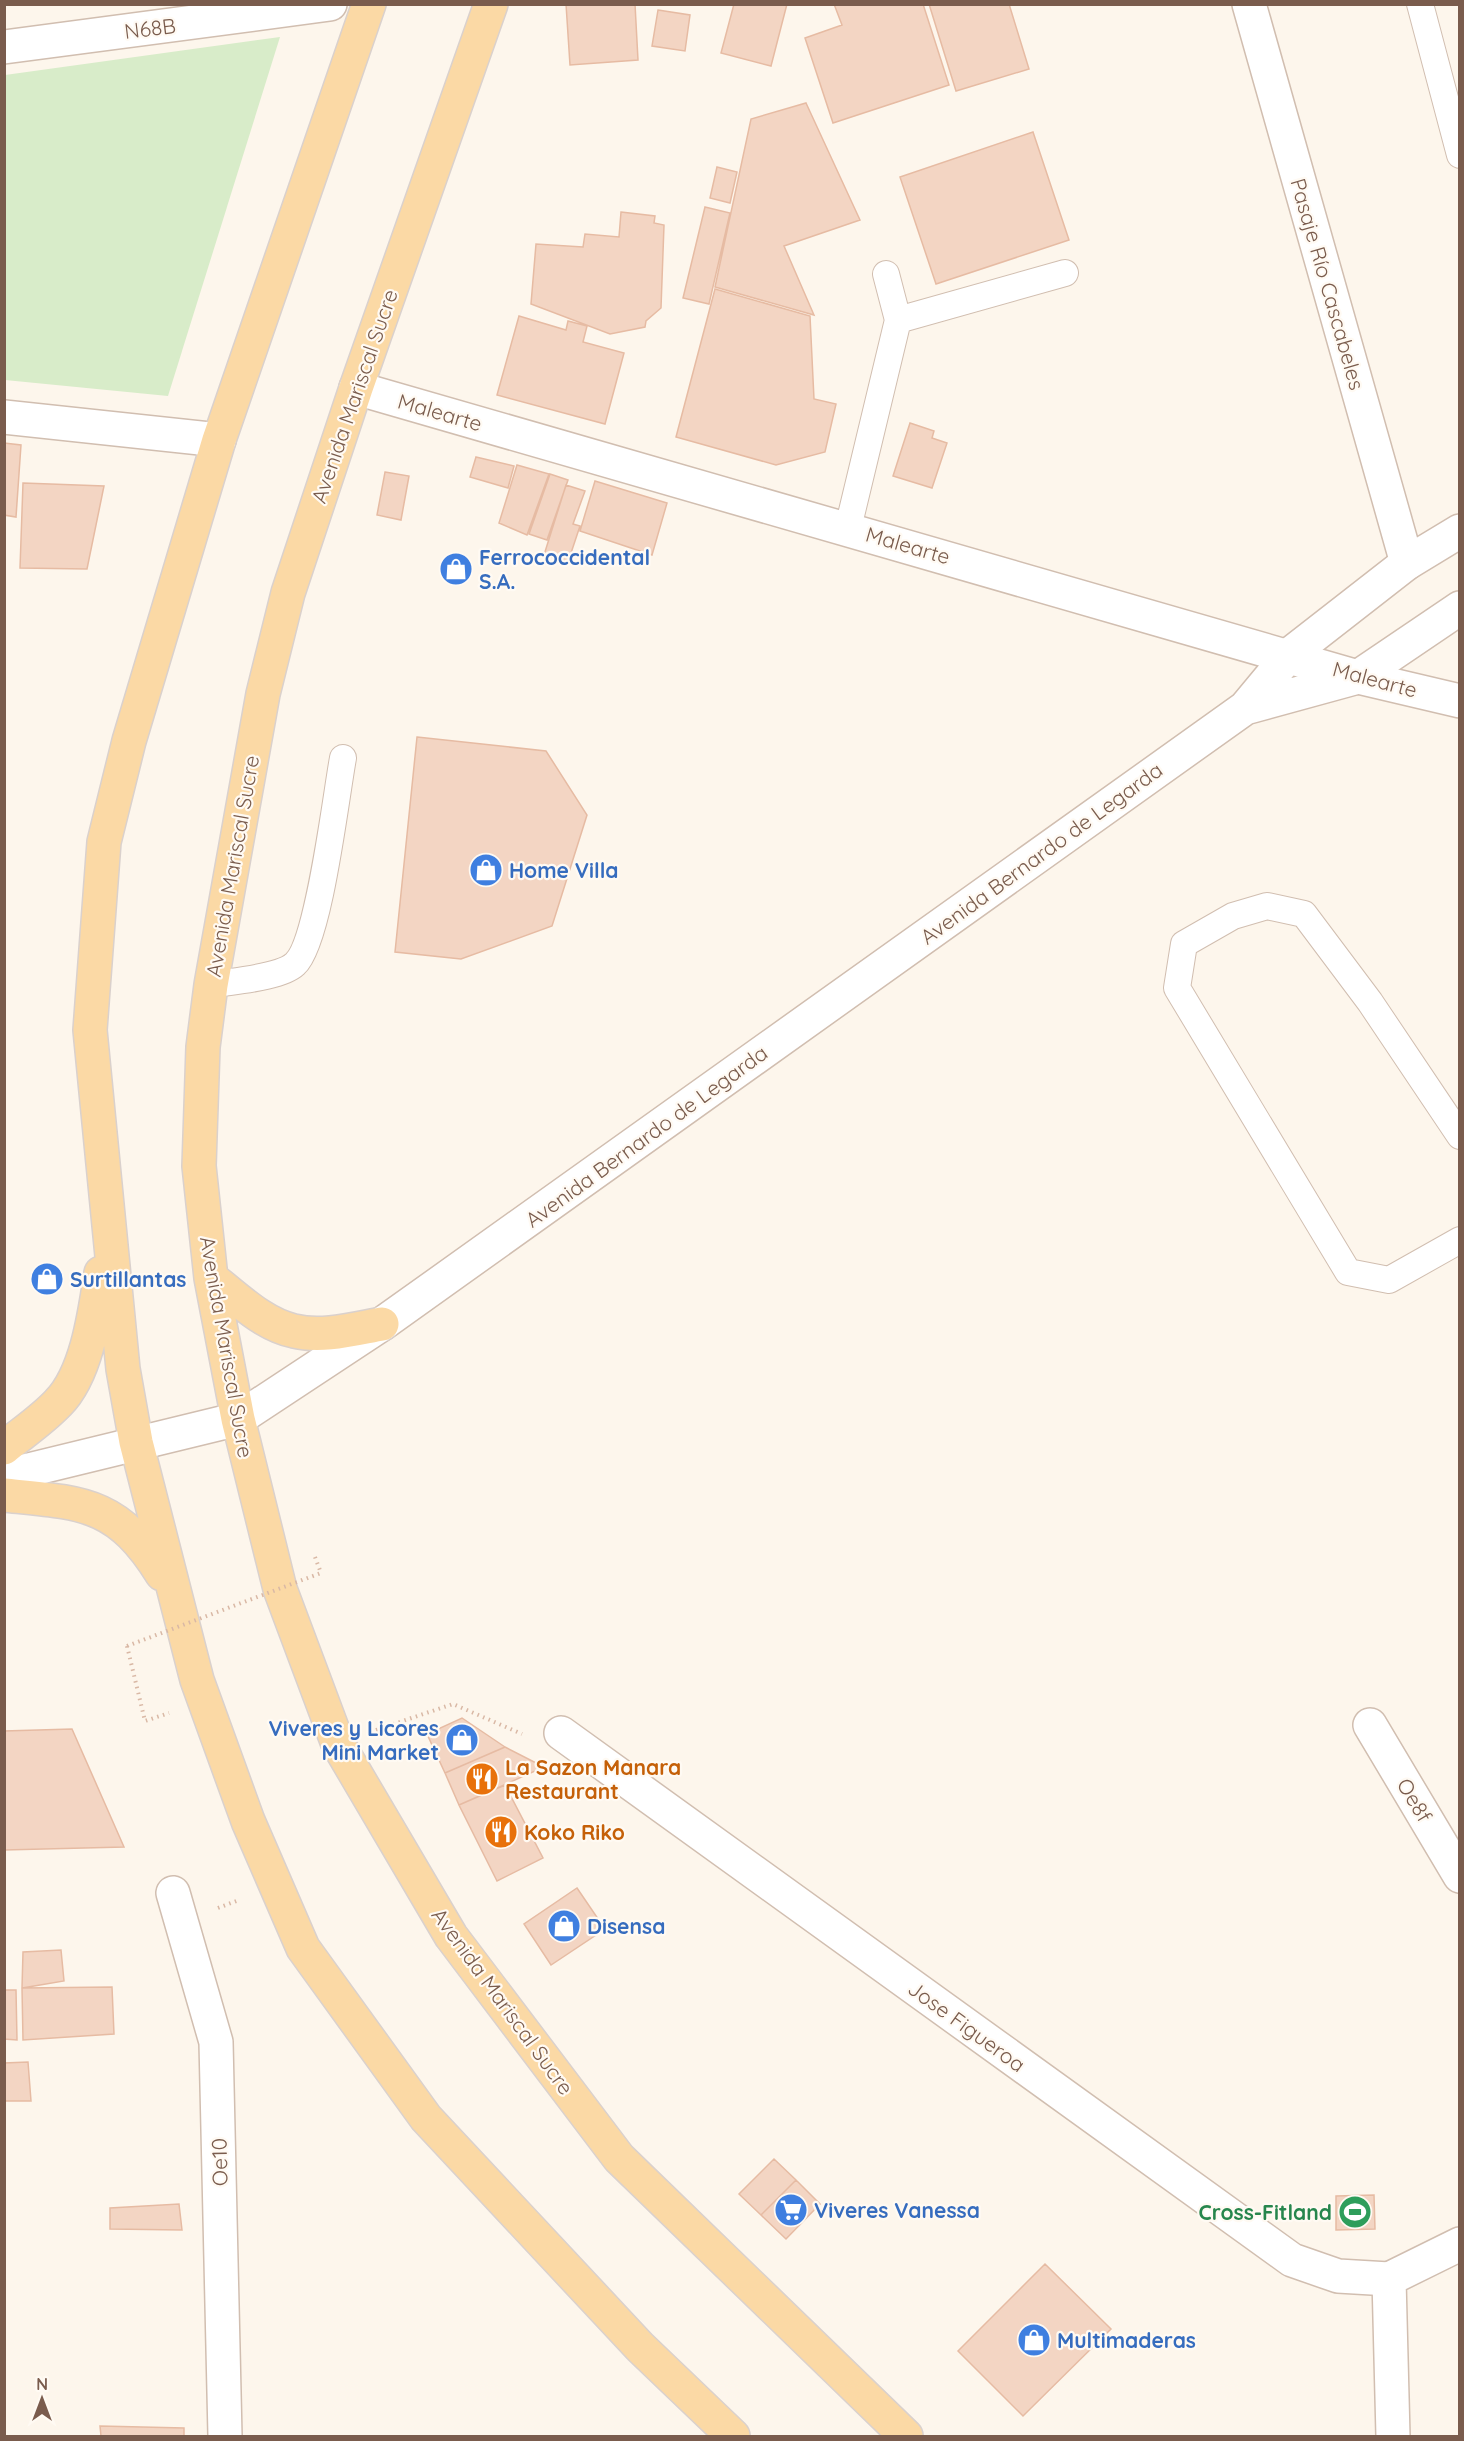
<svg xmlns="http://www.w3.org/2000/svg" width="1464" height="2441" font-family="Quicksand,sans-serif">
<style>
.green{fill:#d8ecc9}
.building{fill:#f3d5c3;stroke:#e6bba3;stroke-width:1.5}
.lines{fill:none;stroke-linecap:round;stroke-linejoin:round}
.service-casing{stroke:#d1beb0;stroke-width:28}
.minor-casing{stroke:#d1beb0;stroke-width:36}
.tertiary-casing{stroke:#d1beb0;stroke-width:36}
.primary-casing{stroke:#dad1cd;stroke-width:36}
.path{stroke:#d9b8a5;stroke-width:4;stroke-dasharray:1.5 4.5;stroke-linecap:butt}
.service{stroke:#fff;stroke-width:26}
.minor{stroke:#fff;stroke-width:33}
.tertiary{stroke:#fff;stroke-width:33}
.primary{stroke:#fbd9a5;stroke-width:33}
.path-bridge{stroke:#d9b8a5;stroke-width:4;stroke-dasharray:1.5 4.5;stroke-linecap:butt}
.labels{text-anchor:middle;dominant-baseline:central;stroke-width:4.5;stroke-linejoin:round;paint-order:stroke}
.street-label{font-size:21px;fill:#7a5c4d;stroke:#fffaf3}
.shop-label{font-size:21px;font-weight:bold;fill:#366cbe;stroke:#fffaf3;text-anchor:start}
.food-label{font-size:21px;font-weight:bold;fill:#c56008;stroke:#fffaf3;text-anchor:start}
.leisure-label{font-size:21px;font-weight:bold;fill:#27864d;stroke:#fffaf3;text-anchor:end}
</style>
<rect width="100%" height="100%" fill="#fdf6ec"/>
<path class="green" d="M280,37L168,396L5,380V75Z"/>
<path class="building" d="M566,4H635L638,60L570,65Z
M734,4H787L771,66L721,53Z
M834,4H923L949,85L833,123L805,38L842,25Z
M929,4H1009L1029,69L956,91Z
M658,10L690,15L685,51L652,46Z
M806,103L860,220L784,246L814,315L715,287L751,119Z
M1033,132L1069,240L936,284L900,177Z
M717,167L737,172L730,203L710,198Z
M705,207L730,213L709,304L683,298Z
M621,212L655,216L654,223L664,225L661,308L646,321L645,327L610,334L531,304L536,244L583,247L585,234L619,237Z
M715,289L810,316L814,399L836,404L825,452L776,465L676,437Z
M519,316L566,330L568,321L587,326L583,342L624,353L605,424L497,395Z
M910,423L934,431L932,438L947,443L932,488L893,476Z
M4,443L21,445L16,517L4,515Z
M476,457L514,466L508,488L470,477Z
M517,465L549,474L527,535L499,523Z
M385,472L409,476L401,520L377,515Z
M550,474L568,480L547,540L529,534Z
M595,481L667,503L652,555L580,531Z
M23,483L104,486L87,569L20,568Z
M566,485L585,491L573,524L580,526L568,562L544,555Z
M417,737L546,751L587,815L552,926L461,959L395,952Z
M462,1718L505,1747L445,1773L427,1734Z
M72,1729L124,1847L4,1850V1731Z
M505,1747L544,1767L459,1805L445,1773Z
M505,1785L543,1858L497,1881L459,1805Z
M577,1888L605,1929L551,1965L524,1924Z
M61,1950L64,1981L22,1988L23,1952Z
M112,1987L114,2034L23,2040L22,1988Z
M4,1990H16L17,2040L4,2039Z
M28,2062L31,2101H4V2063Z
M774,2159L796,2180L761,2215L739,2194Z
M796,2180L820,2204L786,2239L761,2215Z
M1374,2195L1375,2229L1336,2230V2196Z
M179,2204L182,2230L110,2229V2208Z
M1045,2264L1111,2329L1023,2416L958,2351Z
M100,2426L184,2428V2436H101Z"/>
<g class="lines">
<defs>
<path id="service" d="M1420,4L1460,155
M898,320L1065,273
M848,528L898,320L886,274
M211,985C232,981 280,978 295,964C319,943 336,795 343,758
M1460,1136L1370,1002L1304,914L1267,906L1233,916L1184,944L1177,988L1348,1272L1389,1280L1460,1240"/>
<path id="minor" d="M1249,4L1407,563
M4,47L330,4
M356,388L1358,677L1460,701
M4,417L219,440
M1370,1725L1460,1876
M561,1733L1292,2260L1338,2276L1389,2279
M173,1893L216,2042L225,2436"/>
<path id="tertiary" d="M1245,708L1358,677L1460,608
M4,1476L238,1419L382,1324L1245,708L1289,655L1407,563L1460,531
M1393,2436L1389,2279L1460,2244"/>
<path id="primary" d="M369,4L219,440L129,741L104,842L90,1030L123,1369L136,1442L197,1680L248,1821L303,1948L426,2118L640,2347L733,2436
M491,4L356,388L288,593L263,694L211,985L203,1047L199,1166L211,1278L238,1419L280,1589L338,1744L451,1936L619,2158L906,2436
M211,1278C236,1297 262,1324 294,1331C322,1338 354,1329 382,1324
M4,1448C22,1433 42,1420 58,1403C87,1374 95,1313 101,1273
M4,1495C83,1503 117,1502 162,1574"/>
</defs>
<use href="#service" class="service-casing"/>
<use href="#minor" class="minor-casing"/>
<use href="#tertiary" class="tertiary-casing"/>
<use href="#primary" class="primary-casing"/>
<path class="path" d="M315,1557L321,1573
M127,1646L145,1721L169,1713
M376,1730L453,1704L522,1734
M218,1908L239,1900"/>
<use href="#service" class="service"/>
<use href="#minor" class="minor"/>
<use href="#tertiary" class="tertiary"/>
<use href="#primary" class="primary"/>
<path class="path-bridge" d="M127,1646L321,1573"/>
</g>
<defs>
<symbol id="shop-disc" viewBox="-11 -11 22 22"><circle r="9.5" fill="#3f7fe0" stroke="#fffaf3"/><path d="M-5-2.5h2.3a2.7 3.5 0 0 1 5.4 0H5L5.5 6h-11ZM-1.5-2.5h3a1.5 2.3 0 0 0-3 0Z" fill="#fff"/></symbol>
<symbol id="restaurant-disc" viewBox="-11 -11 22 22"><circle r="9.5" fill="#e8710a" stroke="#fffaf3"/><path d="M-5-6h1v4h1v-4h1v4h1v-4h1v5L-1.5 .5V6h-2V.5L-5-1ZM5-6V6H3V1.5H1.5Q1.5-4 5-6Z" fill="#fff"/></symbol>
<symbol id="supermarket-disc" viewBox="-11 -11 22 22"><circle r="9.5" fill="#3f7fe0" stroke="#fffaf3"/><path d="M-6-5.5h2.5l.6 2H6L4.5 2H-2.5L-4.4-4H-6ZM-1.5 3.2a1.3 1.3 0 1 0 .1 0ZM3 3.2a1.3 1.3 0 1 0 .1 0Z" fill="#fff"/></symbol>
<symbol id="stadium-disc" viewBox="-11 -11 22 22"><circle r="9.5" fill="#2e9e5b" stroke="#fffaf3"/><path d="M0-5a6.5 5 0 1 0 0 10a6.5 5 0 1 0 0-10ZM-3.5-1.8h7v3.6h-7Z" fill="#fff"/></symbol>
</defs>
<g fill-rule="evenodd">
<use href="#shop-disc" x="437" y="550" width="38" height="38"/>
<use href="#shop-disc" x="467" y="851" width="38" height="38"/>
<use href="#shop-disc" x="28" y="1260" width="38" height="38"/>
<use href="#shop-disc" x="443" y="1721" width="38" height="38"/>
<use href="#restaurant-disc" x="463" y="1760" width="38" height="38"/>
<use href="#restaurant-disc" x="482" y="1813" width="38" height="38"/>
<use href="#shop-disc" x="545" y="1907" width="38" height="38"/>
<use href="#supermarket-disc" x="772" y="2191" width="38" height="38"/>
<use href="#stadium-disc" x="1336" y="2193" width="38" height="38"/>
<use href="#shop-disc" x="1015" y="2321" width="38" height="38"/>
</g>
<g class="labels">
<g class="street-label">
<text transform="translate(150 28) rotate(-7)">N68B</text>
<text transform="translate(1328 284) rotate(74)">Pasaje Río Cascabeles</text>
<text transform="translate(354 396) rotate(-71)">Avenida Mariscal Sucre</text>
<text transform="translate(440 412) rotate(16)">Malearte</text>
<text transform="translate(908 545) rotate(16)">Malearte</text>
<text transform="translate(1375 679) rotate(15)">Malearte</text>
<text transform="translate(1041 853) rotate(-36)">Avenida Bernardo de Legarda</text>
<text transform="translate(232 866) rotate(-80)">Avenida Mariscal Sucre</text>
<text transform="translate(646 1136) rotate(-36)">Avenida Bernardo de Legarda</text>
<text transform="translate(227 1347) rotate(80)">Avenida Mariscal Sucre</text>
<text transform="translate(1415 1800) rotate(59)">Oe8f</text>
<text transform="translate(503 2001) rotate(54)">Avenida Mariscal Sucre</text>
<text transform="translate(967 2026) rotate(36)">Jose Figueroa</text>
<text transform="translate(219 2162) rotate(-91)">Oe10</text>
</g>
<g class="shop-label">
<text x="479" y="557">Ferrococcidental<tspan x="479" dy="24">S.A.</tspan></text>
<text x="509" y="870">Home Villa</text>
<text x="70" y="1279">Surtillantas</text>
<text x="439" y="1728" text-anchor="end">Viveres y Licores<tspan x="439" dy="24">Mini Market</tspan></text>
<text x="587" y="1926">Disensa</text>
<text x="814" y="2210">Viveres Vanessa</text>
<text x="1057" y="2340">Multimaderas</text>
</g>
<g class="food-label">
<text x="505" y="1767">La Sazon Manara<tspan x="505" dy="24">Restaurant</tspan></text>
<text x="524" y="1832">Koko Riko</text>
</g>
<g class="leisure-label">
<text x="1332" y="2212">Cross-Fitland</text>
</g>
</g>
<rect width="1464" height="2441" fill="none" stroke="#7a5c4d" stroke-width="12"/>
<g transform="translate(42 2399)" stroke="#fffaf3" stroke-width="4.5" paint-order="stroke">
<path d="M0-4.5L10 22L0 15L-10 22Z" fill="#7a5c4d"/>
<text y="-9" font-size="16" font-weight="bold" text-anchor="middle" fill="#7a5c4d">N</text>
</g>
</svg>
